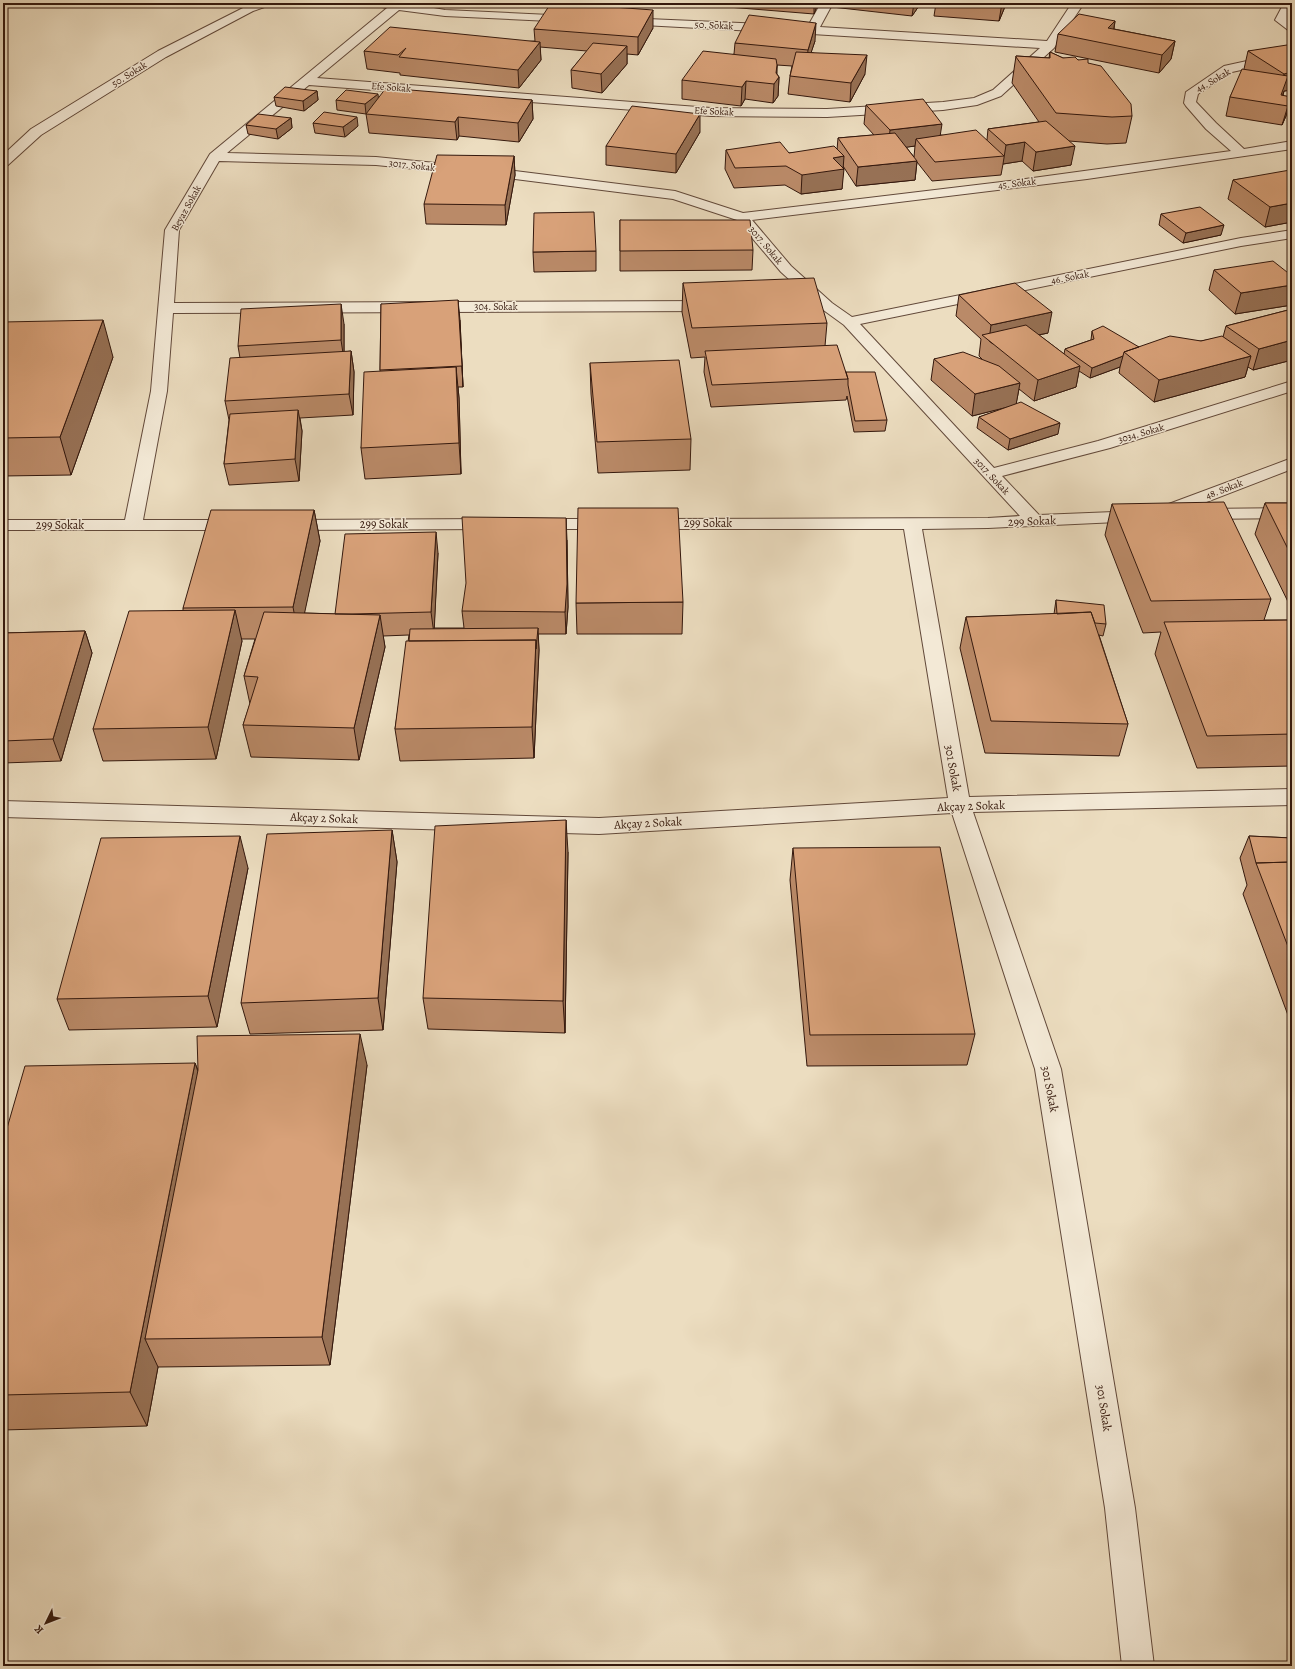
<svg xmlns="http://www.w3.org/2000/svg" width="1295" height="1669" font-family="Alegreya,serif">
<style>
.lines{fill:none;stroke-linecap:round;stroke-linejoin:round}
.street-casing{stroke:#62493a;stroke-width:2}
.street{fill:#f3e9d6;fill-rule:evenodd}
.wall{fill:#ba8a68;stroke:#34180d;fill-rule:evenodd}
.shaded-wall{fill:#977155;stroke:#34180d}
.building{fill:#d8a179;stroke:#34180d}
.labels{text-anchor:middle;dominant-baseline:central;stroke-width:3;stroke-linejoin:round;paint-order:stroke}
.far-street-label{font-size:10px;fill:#34180d;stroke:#f3e9d6}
.street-label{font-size:12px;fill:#34180d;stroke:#f3e9d6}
</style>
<rect width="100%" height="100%" fill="#ecddc0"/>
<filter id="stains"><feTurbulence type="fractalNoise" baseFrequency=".005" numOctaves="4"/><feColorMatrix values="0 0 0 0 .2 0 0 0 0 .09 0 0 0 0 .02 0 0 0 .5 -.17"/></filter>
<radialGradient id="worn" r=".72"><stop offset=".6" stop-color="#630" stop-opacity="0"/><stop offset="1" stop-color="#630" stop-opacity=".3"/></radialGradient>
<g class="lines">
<defs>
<path id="street" d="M255,3H272L270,5L253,11L166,57L41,135L8,165L3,166V155L31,129L158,51L245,7Z
M371,3H406L445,10L571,16L575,17L577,19L575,21L571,22L445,16L399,10L317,78L711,108L827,109L943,102L974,98L993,90L1040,48L812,34L624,24L620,23L618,21L620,19L624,18L808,26L821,3H833L820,27L1047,41L1072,3H1084L1054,48L1001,96L977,105L943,110L827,117L711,116L309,85L227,153L376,157L515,171L675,191L743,213L1018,180L1231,151L1206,129L1186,106L1184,103L1186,92L1224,66L1292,51V59L1232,72L1198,94L1196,102L1216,123L1244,149L1292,141V149L1087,179L752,220L791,266L832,303L852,317L1241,238L1292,230V238L1241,246L860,324L994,468L1098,441L1292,381V391L1110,448L1002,476L1039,515L1139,511L1145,512L1148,516L1145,520L1139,521L988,528L922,529L969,797L1292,789V805L973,812L1061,1069L1135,1508L1154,1666H1122L1105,1508L1035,1069L952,813L599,834L3,817V801L599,818L948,798L904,529H649L643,528L640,524L643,520L649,519L988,518L1020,516L844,325L822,309L781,272L737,220L673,199L515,179L376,165L219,161L179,230L174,303L712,301L717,303L720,306L717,309L712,311L173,313L167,391L143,520H237L243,521L246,525L243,529L237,530H3V520H125L151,391L165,230L210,154L387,8L373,5Z
M1284,3H1292V10L1287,19L1292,23V32L1288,30L1275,20Z
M1292,458V469L1178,513L1172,514L1166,513L1163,509L1166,505Z
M1292,508V518L1199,519L1193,518L1190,514L1193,510L1199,509Z
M493,519L499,520L502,524L499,528L493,529L287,530L281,529L278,525L281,521L287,520Z
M537,519H607L613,520L616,524L613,528L607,529H537L531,528L528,524L531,520Z"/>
</defs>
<use href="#street" class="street-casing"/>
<use href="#street" class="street"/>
</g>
<path class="wall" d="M728,3H818L814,14L728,7Z
M833,3H921L912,16L832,7Z
M936,3H1005L1004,9L999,21L934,16Z
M1115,21L1114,29L1175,41L1171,59L1159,73L1055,52L1058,34Z
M653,28L638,55L627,54V64L602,93L572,88L571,70L587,51L540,47L541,60L519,88L400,75V73L367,69L364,51L535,41L534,29Z
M815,41L811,52L865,74L850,102L788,94L790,76L792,66L777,65V74L779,77L778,96L773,103L745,99L741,106L682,99V80L734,54L735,43Z
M1292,48V90L1284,91L1283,96L1291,97L1286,116L1282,125L1226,116L1230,97L1244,69L1248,51Z
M1050,52L1063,58L1078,60L1088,63L1132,116L1126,143L1107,144L1069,141L1071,165L1033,171L1022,161L1003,164L1001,175L932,181L917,162L915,180L856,186L843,166L842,189L801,194L785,185L734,188L725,169L726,150L789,153L837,150L838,138L874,135L864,124L866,105L940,135L987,140L988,129L1039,122L1012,83L1016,56L1049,58ZM915,146L914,157L906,147Z
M317,91L318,100L304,111L276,106L274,97Z
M379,98L532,100L533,119L519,142L459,136L457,140L369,133L366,114L337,110L336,100Z
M291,118L292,128L278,139L248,134L246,125Z
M313,123L358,126L345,137L315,133Z
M700,132L676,173L606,165V146Z
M514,156L515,175L506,225L426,224L424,204Z
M1292,172V222L1265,227L1228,199L1233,180Z
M1161,214L1221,235L1183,243L1159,225Z
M620,220L753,250L752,270L620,271Z
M596,251V271L534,272L533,252Z
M1214,270L1292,276V305L1235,314L1209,290Z
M683,283L827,323L825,346L846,372L887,420L885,431L854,432L847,396L846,400L711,407L704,372L705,357L691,358L682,312Z
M959,295L1048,333L1039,335L1064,354L1065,349L1091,340L1092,331L1139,347L1201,341L1223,337L1226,326L1292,309V360L1253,370L1248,367L1245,377L1154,402L1119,373L1120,367L1090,378L1079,371L1076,387L1034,401L1019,389L1016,404L1058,434L1008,450L977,428L979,417L1011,406L972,416L931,380L934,359H982L979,356L981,339L956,316Z
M381,304L460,320L463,387H458L459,398L461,474L365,479L361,448L380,371Z
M3,322L113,357L71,475L3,476Z
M344,324V352L351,351L354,372L353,415L300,418L302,431L299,481L229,485L224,464L229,420L225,401L240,358L238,346Z
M590,363L691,439L690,470L598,473L591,394Z
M1265,503H1292V610L1255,534Z
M1112,504L1271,599L1264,620H1292V766L1197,768L1155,654L1161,632L1143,633L1105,535Z
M314,510L320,541L304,613L335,614L438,553L434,628H464L462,611L567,540L568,607L566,634H538L539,650L534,758L400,761L395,729L409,635L383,636L385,647L359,760L251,757L243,725L250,704L244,676L255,639H241L242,641L216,759L103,761L93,729L183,610V608Z
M1056,600L1106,624L1103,636L1099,635L1128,724L1119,756L985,753L960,648L966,617L1054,614Z
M683,602L682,634H577L576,603Z
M85,631L92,653L61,761L3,763V633Z
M392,830L397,862L383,1030L250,1034L241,1003Z
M1249,836L1292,838V1026L1243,894L1247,885L1240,858Z
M793,848L975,1034L967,1065L807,1066L790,880Z
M568,852L565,1033L428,1029L423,998Z
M248,868L217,1027L69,1030L57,999Z
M195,1063L198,1070L367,1065L330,1365L158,1367L147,1426L3,1430V1142Z"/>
<path class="shaded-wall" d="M814,3H818L814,14Z
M914,3H921L912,16Z
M1002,3H1005L1004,9L999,21Z
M653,10V28L638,55V37Z
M1115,21L1112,39L1108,28Z
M816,23L815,41L806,68L808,50Z
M1175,41L1171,59L1159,73L1162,55Z
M540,42L541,60L519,88L518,70Z
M627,46V64L602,93L601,74Z
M867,55L865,74L850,102L851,83Z
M777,65L776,81L779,77L778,96L773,103L774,84Z
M1292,72V90L1284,91L1279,105V92L1284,74Z
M746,81L745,99L741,106L742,87Z
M317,91L318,100L304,111L303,101Z
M378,94L379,104L366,114L365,104Z
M1291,97L1286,116L1282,125L1288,106Z
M532,100L533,119L519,142L518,123Z
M700,114V132L676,173V154Z
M357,117L358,126L345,137L343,127Z
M458,117L459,136L457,140L455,122Z
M291,118L292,128L278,139L276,129Z
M942,124L939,143L916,139L915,146L888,150L890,130Z
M1025,142L1022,161L1003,164L1006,145Z
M1075,146L1071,165L1033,171L1036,152Z
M514,156L515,175L506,225L505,205Z
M844,156L843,170L844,169L842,189L801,194L802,175L833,158Z
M917,161L915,180L856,186L858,167Z
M1292,203V222L1265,227L1270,207Z
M1224,225L1221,235L1183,243L1186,233Z
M1292,285V305L1235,314L1241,293Z
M458,300L460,320L463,387L462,366Z
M341,304L344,324V360L341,340Z
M1052,312L1048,333L993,344L989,341L991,325Z
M103,320L113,357L71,475L60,437Z
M1292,340V360L1253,370L1259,349Z
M351,351L354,372L353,415L349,394Z
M1123,356L1120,367L1090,378L1092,368Z
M1251,356L1245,377L1154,402L1159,380Z
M1080,366L1076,387L1034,401L1038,380Z
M456,367L459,398L461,474L459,443Z
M1020,383L1016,405L972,416L975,394Z
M298,410L302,431L299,481L295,459Z
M1060,423L1058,434L1008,450L1010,439Z
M314,510L320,541L299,639L293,607Z
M566,518L567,540L568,607L566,634L565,612Z
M436,532L438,553L434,634L431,612Z
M235,610L242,641L216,759L208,727Z
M380,615L385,647L359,760L354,728Z
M538,628L539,650L534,758L532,727L536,640Z
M85,631L92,653L61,761L53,739Z
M566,820L568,852L565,1033L563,1001Z
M392,830L397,862L383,1030L378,998Z
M240,836L248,868L217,1027L208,996Z
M360,1034L367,1065L330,1365L322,1337Z
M195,1063L208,1101L145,1339L158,1367L147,1426L130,1392Z"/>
<path class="building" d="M551,3H559L653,10L638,37L534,29Z
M1079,14L1115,21L1108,28L1175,41L1162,55L1058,34Z
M749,15L816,23L808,50L735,43Z
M390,27L540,42L518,70L399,57L406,48L398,55L364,51Z
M593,43L627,46L601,74L571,70Z
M1287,45L1292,48V72L1284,74L1248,51Z
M703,51L776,59L777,65L776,73L779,77L774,84L746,81L742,87L682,80Z
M796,52L867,55L851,83L790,76Z
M1050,52L1063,58L1075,57L1078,60L1088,59V63L1101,66L1131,104L1132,116L1112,117L1056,113L1016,57V56L1050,58Z
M1242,69L1288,76L1281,95L1291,97L1288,106L1230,97Z
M285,87L317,91L303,101L274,97Z
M386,88L532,100L518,123L458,117L455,122L366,114Z
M346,90L378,94L365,104L336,100Z
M923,99L942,124L890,130L866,105Z
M632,106L700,114L676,154L606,146Z
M324,112L357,117L343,127L313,123Z
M258,114L291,118L276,129L246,125Z
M1046,121L1075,146L1036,152L1025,142L1006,145L988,129Z
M976,130L1004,156L935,162L916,139Z
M895,133L917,161L858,167L838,138Z
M780,142L789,153L834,146L844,156L833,158L844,169L802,175L786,166L735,168L726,150Z
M437,155L514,156L505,205L424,204Z
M1290,170L1292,172V203L1270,207L1233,180Z
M1200,207L1224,225L1186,233L1161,214Z
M594,212L596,251L533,252L534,213Z
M620,220H750L753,250L620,251Z
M1273,261L1292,276V285L1241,293L1214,270Z
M814,278L827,323L692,328L683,283Z
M1015,283L1052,312L991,325L959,295Z
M458,300L462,366L380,370L381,304Z
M341,304V340L238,346L241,309Z
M1292,309V340L1259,349L1226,326Z
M103,320L60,437L3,438V322Z
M1026,325L1080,366L1038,380L982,335Z
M1103,326L1139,347L1124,352L1123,356L1092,368L1065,349L1094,339L1092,331Z
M1170,336L1201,341L1222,336L1251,356L1159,380L1124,352Z
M837,345L848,379L712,385L705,351Z
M351,351L349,394L225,401L230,358Z
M963,352L999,366L1020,383L975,394L934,359Z
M679,360L691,439L597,442L590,363Z
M456,367L459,443L361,448L364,372Z
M846,372H875L887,420L855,421L848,385V379Z
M1021,402L1060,423L1010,439L979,417Z
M298,410L295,459L224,464L230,414Z
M1224,502L1271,599L1151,601L1112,504Z
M1265,503H1292V557Z
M578,508H678L683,602L576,603Z
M211,510H314L293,607L183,608Z
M462,517L566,518L567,584L565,612L462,611L466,583Z
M436,532L431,612L352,614H335L345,534Z
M1056,600L1104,605L1106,624L1095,623L1091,612L1057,614Z
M235,610L208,727L93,729L129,611Z
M264,612L380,615L354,728L243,725L258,677L244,676Z
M1091,612L1128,724L991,721L966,617Z
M1292,620V734L1207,736L1164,622Z
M538,628L536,649V640L409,641L410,629Z
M85,631L53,739L3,741V633Z
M536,640L532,727L395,729L406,641Z
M566,820L563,1001L423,998L435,826Z
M392,830L378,998L241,1003L267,834Z
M240,836L208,996L57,999L101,838Z
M1249,836L1292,838V862L1256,863Z
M940,847L975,1034L810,1035L793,848Z
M1292,862V957L1256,863Z
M360,1034L322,1337L145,1339L198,1070L197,1036Z
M195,1063L130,1392L3,1395V1142L25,1066Z"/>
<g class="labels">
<g class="far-street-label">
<text transform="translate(714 25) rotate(3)">50. Sokak</text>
<text transform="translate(129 74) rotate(-32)">50. Sokak</text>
<text transform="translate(1213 80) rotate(-30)">44. Sokak</text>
<text transform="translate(391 87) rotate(4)">Efe Sokak</text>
<text transform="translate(714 111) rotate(3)">Efe Sokak</text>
<text transform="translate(412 165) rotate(6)">3017. Sokak</text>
<text transform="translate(1017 183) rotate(-7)">45. Sokak</text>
<text transform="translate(186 208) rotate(-61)">Beyaz Sokak</text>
<text transform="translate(766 245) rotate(50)">3017. Sokak</text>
<text transform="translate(1070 277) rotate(-11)">46. Sokak</text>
<text x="496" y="306">304. Sokak</text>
<text transform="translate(1141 433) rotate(-16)">3034. Sokak</text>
<text transform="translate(992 476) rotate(47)">3017. Sokak</text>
<text transform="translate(1224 489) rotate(-21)">48. Sokak</text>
</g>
<g class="street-label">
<text transform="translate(1032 521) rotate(-2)">299 Sokak</text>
<text x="708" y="523">299 Sokak</text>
<text x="384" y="524">299 Sokak</text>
<text x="60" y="525">299 Sokak</text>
<text transform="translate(953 768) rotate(80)">301 Sokak</text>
<text transform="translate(971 806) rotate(-2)">Akçay 2 Sokak</text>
<text transform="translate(324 818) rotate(2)">Akçay 2 Sokak</text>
<text transform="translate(648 823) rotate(-3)">Akçay 2 Sokak</text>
<text transform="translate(1050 1089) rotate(79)">301 Sokak</text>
<text transform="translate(1104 1408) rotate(81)">301 Sokak</text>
</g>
</g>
<rect width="1295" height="1669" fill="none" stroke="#ecddc0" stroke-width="16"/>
<rect x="4" y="4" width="1287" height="1661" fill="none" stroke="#34180d" stroke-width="2"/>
<rect x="8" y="8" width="1279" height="1653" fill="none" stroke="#34180d"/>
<g transform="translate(46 1623) rotate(227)" stroke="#f3e9d6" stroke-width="3" paint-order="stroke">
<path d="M0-3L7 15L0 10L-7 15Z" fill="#34180d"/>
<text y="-6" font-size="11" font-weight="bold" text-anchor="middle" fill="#34180d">K</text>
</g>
<rect width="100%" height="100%" filter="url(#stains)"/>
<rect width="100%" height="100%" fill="url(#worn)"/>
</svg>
